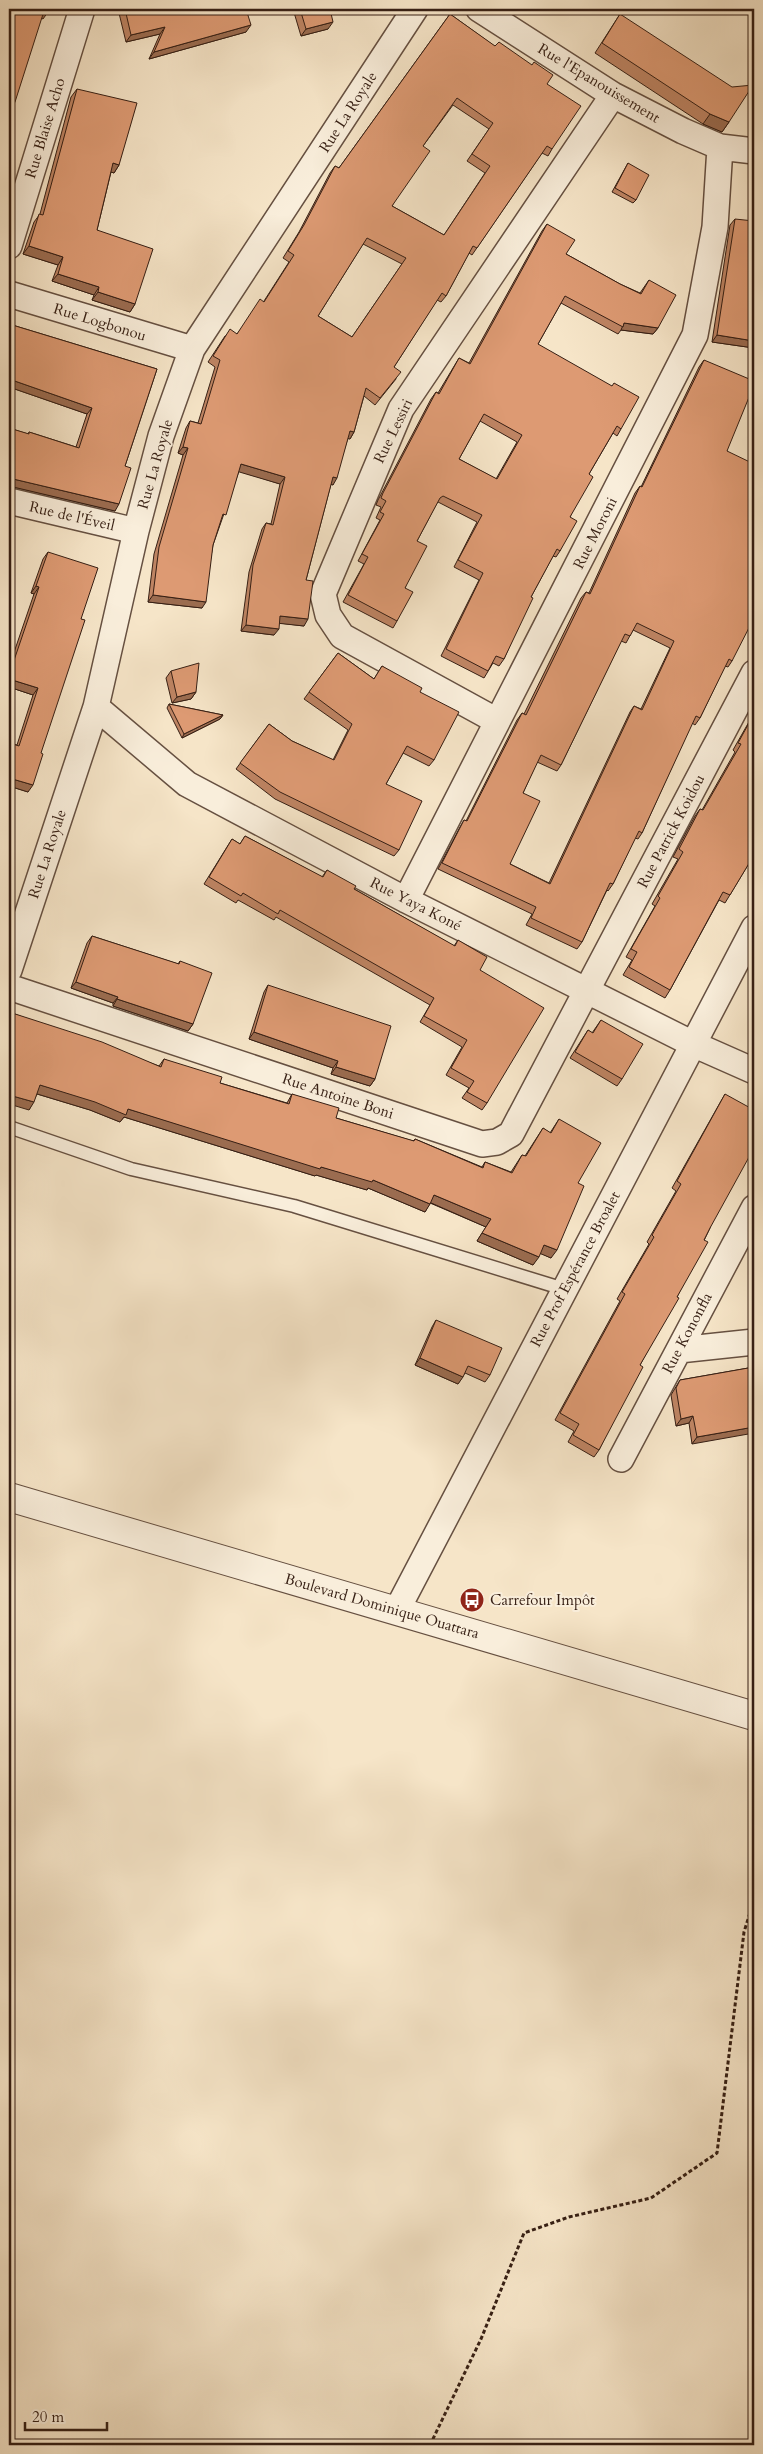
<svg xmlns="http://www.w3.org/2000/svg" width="763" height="2454" font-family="Cardo,serif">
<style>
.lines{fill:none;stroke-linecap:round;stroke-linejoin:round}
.service-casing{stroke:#665041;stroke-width:15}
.minor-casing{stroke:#665041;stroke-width:28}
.tertiary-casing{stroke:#665041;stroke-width:30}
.path{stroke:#361f14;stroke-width:3;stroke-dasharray:4 2.5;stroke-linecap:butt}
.service{stroke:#f9eedb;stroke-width:12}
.minor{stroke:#f9eedb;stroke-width:25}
.tertiary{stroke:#f9eedb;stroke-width:28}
.wall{fill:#be8463;stroke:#361f14;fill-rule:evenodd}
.shaded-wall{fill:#9b6c50;stroke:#361f14}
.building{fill:#dd9a73;stroke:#361f14;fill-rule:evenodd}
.labels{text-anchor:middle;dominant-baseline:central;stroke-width:4;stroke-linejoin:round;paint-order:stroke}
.street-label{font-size:15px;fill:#361f14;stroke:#f9eedb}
.poi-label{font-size:15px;fill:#361f14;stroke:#f9eedb;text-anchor:start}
</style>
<rect width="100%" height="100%" fill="#f6e5c8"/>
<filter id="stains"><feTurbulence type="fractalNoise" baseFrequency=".004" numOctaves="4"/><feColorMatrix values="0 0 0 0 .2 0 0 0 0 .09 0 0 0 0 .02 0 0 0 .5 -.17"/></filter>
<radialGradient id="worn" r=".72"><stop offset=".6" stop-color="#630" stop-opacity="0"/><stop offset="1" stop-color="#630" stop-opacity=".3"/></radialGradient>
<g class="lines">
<defs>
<path id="service" d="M9,1127L131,1169L294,1206L564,1289"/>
<path id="minor" d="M479,9L613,95L683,131L720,147L754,151
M9,246L82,9
M9,294L192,349
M9,501L136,531
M96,707L187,784L406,900L693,1044L754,1071
M497,721L342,636L328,615L323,594L401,409L613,95
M406,900L695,335L715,227L720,147
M9,970L96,707L136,531L161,436L192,349L415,9
M9,987L482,1144L497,1142L511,1134L754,673
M679,1350L754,1342
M621,1459L754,1208
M397,1610L754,928"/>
<path id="tertiary" d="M9,1497L754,1716"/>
</defs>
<use href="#service" class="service-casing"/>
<use href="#minor" class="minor-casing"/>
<use href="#tertiary" class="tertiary-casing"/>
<path class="path" d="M430,2445L481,2339L524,2233L569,2217L651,2198L717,2153L744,1932L754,1900"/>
<use href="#service" class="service"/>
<use href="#minor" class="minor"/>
<use href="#tertiary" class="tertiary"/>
</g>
<path class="wall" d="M118,9H255L247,11L246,32L149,59L160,34L126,42Z
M293,9H330L328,29L301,36Z
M749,9H754V14H749Z
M450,14L547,84L552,149L548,156L542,153L472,255L469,253L446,296L441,302L437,300L394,367L396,379L375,405L364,396L354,432L350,439L348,438L333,485L331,484L306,580L304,626L279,623L274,635L241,631L249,572L262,529L266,523L271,524L280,484L239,471L213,545L202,608L148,602L154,554L183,455L178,453L186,428L190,421L198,423L215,367L208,362L225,336L237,334L264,301L289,262L283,258L299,232L330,173L335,166L339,168ZM453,105L489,129L467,161L485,173L444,235L392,206L423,146ZM363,244L402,264L352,337L318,316Z
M620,14L729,122L722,132L703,124L595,53Z
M77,89L119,165L114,173L111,172L97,230L135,304L130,312L92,300L94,295L52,281L58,265L23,254L34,222L40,214L71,97Z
M754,91V137L752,95Z
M628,163L636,200L633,203L612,192Z
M735,219L754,348L712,342L730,225Z
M547,224L566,254L620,284L640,293L649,280L658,328L653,334L621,330L618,334L561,303L538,344L621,429L617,436L613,433L589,474L570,517L560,551L556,557L553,556L531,597L504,659L499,666L493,663L484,678L441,656L479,580L454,567L477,522L438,502L437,503L417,541L397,621L393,628L343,602L364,564L358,561L380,520L376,518L381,507L376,505L378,500L431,399L436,392L438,393L459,358L469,363L542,231ZM480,421L517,442L496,479L459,459Z
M9,324L157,369L125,466L115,511L9,486V428L28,434L29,432L76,447L87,414L9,387Z
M704,360L727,451L732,661L728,667L725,666L700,718L695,725L692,723L642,833L638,839L635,838L613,884L608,891L607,890L582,942L577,949L526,925L532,914L438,869L460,827L464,820L466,821L517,720L522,713L524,714L581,598L586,592L589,593L635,493L640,486L641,487L699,367ZM633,630L670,648L641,709L634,706L630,712L549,883L510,864L523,793L537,762L557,771L561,765L621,641L626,643Z
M48,552L81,619L28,792L9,786V743L17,745L33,695L9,687V667L34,594L31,593L43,559Z
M338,653L374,679L382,666L420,692L434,760L429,766L403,753L386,784L399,850L394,856L275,799L236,769L269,724L292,741L333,760L348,730L304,699Z
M171,671L196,692L191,699L172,703L166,678Z
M169,704L223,715L220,719L182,738L167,708Z
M754,713V855L725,903L719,900L670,990L665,998L623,975L632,960L626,957L655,906L652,904L678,859L673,857L695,816L700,809L702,810L735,752L733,750Z
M245,836L322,877L327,870L354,889L454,946L458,940L480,970L487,1103L482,1110L462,1098L469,1088L446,1075L462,1047L420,1022L430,1005L276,917L274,920L238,900L236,903L204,884L232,839L240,844Z
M92,936L178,964L180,961L193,1024L188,1031L113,1006V1003L71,988L87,943Z
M268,985L375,1079L370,1086L331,1074L333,1068L249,1039L264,992Z
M9,1012L159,1066L164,1059L220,1083L287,1103L292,1094L336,1118L413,1141L415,1139L482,1167L485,1162L511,1172L522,1155L525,1156L543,1128L550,1133L559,1119L578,1183L551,1258L540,1253L533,1265L477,1241L486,1227L430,1203L425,1212L368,1188L367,1190L316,1175L315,1176L124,1117L120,1122L90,1110L37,1094L29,1110Z
M601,1020L622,1079L617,1086L570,1058L588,1030L592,1033Z
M725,1094L710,1228L677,1297L640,1365L599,1450L594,1457L568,1442L574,1431L555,1420L620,1301L617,1299L649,1244L647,1242L676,1191L672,1188L721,1101Z
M436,1320L490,1375L485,1382L465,1373L458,1384L415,1365L432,1327Z
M754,1367L692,1444L689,1423L676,1426L671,1395L680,1380Z"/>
<path class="shaded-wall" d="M243,9H255L241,13Z
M753,9H754V14H749Z
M44,11L48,12L43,19L39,17Z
M333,22L328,29L301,36L306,29Z
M251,25L246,32L149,59L154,52Z
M165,27L160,34L126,42L131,35Z
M9,100L15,102L11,109L9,108Z
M710,114L729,122L722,132L703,124Z
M113,163L119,165L114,173L108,171Z
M29,246L63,257L58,265L23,254Z
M58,274L99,287L94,295L52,281Z
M98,292L135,304L130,312L92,300Z
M624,323L658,328L653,334L621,330Z
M717,335L754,341V348L712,342Z
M9,379L92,408L87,414L9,387Z
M350,431L354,432L350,439L345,438Z
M183,447L188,448L183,455L178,453Z
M241,464L285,477L280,484L236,471Z
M333,477L337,478L333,485L328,483Z
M9,478L119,504L115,511L9,486Z
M36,586L39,587L34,594L31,593Z
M153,595L206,602L202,608L148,602Z
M280,616L308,619L304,626L276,623Z
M246,625L279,629L274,635L241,631Z
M9,679L38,688L33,695L9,687Z
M196,692L191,699L172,703L177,697Z
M223,715L220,719L182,738L184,734Z
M9,778L33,785L28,792L9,786Z
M76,982L118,997L113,1003L71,988Z
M117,999L193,1024L188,1031L113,1006Z
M254,1032L338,1061L333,1068L249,1039Z
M336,1067L375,1079L370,1086L331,1074Z
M40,1085L128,1109L321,1167L373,1180L430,1204L425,1212L368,1188L367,1190L316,1175L315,1176L124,1117L120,1122L90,1110L34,1093Z
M9,1095L34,1102L29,1110L9,1104Z
M434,1195L491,1219L486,1227L429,1202Z
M482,1233L539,1257L533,1265L477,1241Z
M544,1245L557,1250L551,1258L539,1253Z
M420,1358L463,1377L458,1384L415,1365Z
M693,1416L689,1423L676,1426L681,1419Z
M754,1427V1433L692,1444L697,1437Z"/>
<path class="building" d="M9,9H49L48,12L44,11L15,102L9,100Z
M125,9H246L251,25L154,52L165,27L131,35Z
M300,9H330L333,22L306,29Z
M450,14L495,46L499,42L532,65L534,62L553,75L547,84L581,106L552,149L547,146L477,248L473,246L446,296L442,293L394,367L401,372L380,398L366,388L354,432L350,431L337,478L333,477L306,580L313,581L308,619L280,616L279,629L246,625L253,565L266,523L273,525L285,477L241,464L226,515L223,514L213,545L206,602L153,595L159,547L188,448L183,447L190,421L201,424L220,360L213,356L230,329L237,334L260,299L264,302L294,255L288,251L304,225L335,166L339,168ZM457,98L493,123L472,154L490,166L444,235L392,206L430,151L423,146ZM367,238L406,258L352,337L318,316Z
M620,14L732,87L753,85L729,122L710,114L602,43Z
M77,89L137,103L119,165L113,163L97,230L153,249L135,304L98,292L99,287L58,274L63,257L29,246L39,214L43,215Z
M628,163L649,175L636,200L615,188Z
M735,219L754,221V341L717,335Z
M547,224L575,240L566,254L620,284L641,294L649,280L676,295L658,328L624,323L623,327L565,296L538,344L612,386L614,383L639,397L621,429L617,426L589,474L593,477L570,517L577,521L560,551L557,549L531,597L533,598L504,659L496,656L488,671L446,649L483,573L458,560L482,515L443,496L440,498L417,541L427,546L405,588L413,592L397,621L348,595L368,557L362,554L384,514L380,512L386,501L381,498L383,493L436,392L439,394L459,358L470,364ZM484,414L522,435L497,479L459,459Z
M9,324L157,369L125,466L131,468L119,504L9,478V428L29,434V432L79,448L92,408L9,379Z
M704,360L754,381V385L727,451L754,464V618L732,661L729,659L700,718L696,716L642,833L639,831L613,884L610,883L582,942L531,918L536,907L442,863L464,820L467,821L522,713L526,715L586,592L590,594L640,486L642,487ZM637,623L674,641L642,710L634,706L550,884L510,864L540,801L523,793L541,755L561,765L625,634L630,636Z
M48,552L98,568L81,619L85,620L41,753L43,754L33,785L9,778V743L19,746L38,688L9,679V675L39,587L36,586Z
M338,653L374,679L382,666L422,688L420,692L459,712L434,760L407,746L386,784L422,801L399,850L280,792L240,763L269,724L292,741L334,760L352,724L309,692Z
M199,663L196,692L177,697L171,671Z
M169,704L223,715L184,734Z
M754,714V855L730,895L723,892L670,990L629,967L637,952L631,949L660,898L658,896L683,852L679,849L700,809L703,810L741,744L738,743Z
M245,836L323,877L327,870L356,886L354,889L455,946L458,940L487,957L480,970L544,1008L487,1103L467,1092L474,1081L451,1068L467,1040L424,1016L434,998L280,910L278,914L243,893L241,896L209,877L232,839L240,844Z
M9,837L13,839L9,852Z
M92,936L179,964L180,961L212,973L193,1024L117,999L118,997L76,982Z
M268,985L391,1026L375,1079L336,1067L338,1061L254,1032Z
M9,1012L102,1042L161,1067L164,1059L222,1077L220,1083L289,1104L292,1094L339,1108L336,1118L414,1141L415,1139L483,1168L485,1162L512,1173L522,1155L526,1156L543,1128L551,1133L559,1119L601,1143L578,1183L584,1186L557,1250L544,1245L539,1257L482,1233L491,1219L434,1195L430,1204L373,1180L372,1182L321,1167L320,1169L128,1109L126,1115L95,1102L40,1085L34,1102L9,1095Z
M601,1020L643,1044L622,1079L575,1052L588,1030L593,1033Z
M725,1094L754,1110V1148L710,1228L704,1240L708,1242L677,1297L679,1298L640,1365L643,1367L599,1450L573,1435L579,1424L560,1413L625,1294L622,1292L654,1237L652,1235L681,1184L677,1181Z
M436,1320L502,1348L490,1375L468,1366L463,1377L420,1358Z
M754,1367V1427L697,1437L693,1416L681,1419L676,1388L680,1380Z"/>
<defs>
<symbol id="bus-disc" viewBox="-11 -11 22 22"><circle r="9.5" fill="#8f2418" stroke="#f9eedb"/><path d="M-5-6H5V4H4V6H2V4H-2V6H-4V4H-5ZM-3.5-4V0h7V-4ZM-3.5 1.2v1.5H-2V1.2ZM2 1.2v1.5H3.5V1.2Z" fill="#fff"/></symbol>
</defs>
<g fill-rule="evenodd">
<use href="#bus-disc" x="458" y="1586" width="28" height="28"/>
</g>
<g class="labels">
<g class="street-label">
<text transform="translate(599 83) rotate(31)">Rue l'Epanouissement</text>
<text transform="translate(348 112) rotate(-57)">Rue La Royale</text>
<text transform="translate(45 128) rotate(-73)">Rue Blaise Acho</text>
<text transform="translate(100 322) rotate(17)">Rue Logbonou</text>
<text transform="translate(393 431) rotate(-64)">Rue Lessiri</text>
<text transform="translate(155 464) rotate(-74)">Rue La Royale</text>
<text transform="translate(72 516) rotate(13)">Rue de l'Éveil</text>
<text transform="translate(595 533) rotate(-63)">Rue Moroni</text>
<text transform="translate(671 831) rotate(-62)">Rue Patrick Koidou</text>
<text transform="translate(47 854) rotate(-72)">Rue La Royale</text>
<text transform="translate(416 904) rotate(27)">Rue Yaya Koné</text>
<text transform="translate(338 1096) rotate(18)">Rue Antoine Boni</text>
<text transform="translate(575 1269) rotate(-62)">Rue Prof Espérance Broalet</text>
<text transform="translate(687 1333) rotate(-62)">Rue Kononfla</text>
<text transform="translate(382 1606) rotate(16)">Boulevard Dominique Ouattara</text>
</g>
<g class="poi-label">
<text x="490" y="1600">Carrefour Impôt</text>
</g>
</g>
<rect width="763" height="2454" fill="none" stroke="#f6e5c8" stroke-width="30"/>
<rect x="10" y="10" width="743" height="2434" fill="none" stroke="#361f14" stroke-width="2.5"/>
<rect x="15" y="15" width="733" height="2424" fill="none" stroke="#361f14"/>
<path d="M25 2422v8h82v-8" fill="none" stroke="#361f14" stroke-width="2.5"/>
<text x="32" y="2422" font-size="15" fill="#361f14" stroke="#f9eedb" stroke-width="4" paint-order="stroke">20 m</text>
<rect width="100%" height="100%" filter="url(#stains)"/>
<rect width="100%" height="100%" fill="url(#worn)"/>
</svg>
